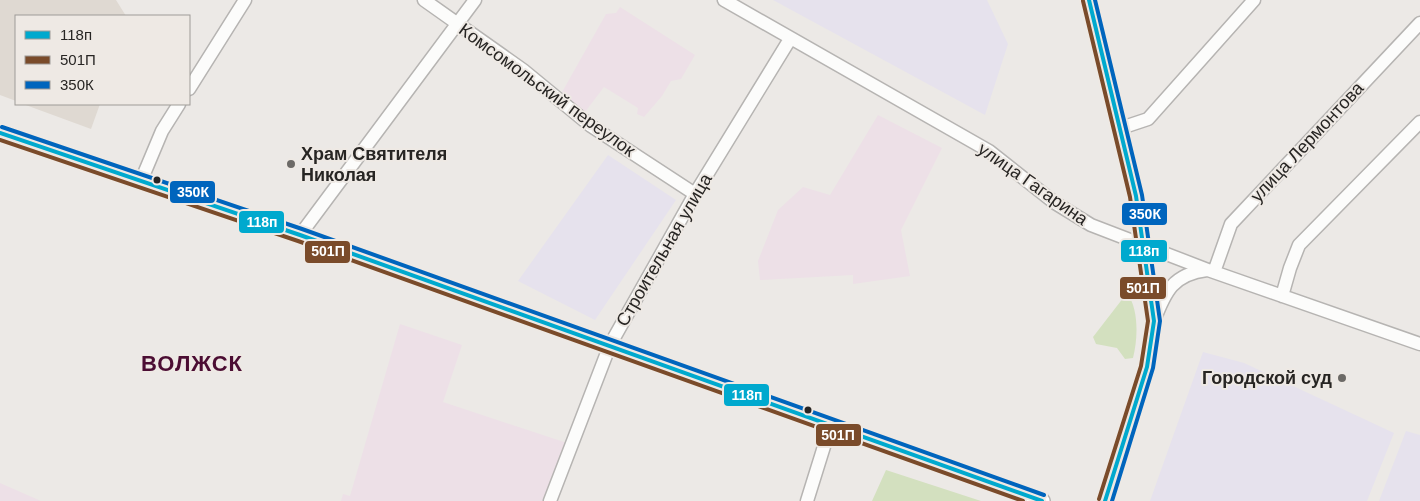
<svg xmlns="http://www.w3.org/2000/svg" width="1420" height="501" font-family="Helvetica,sans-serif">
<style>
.built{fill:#dfd9d2}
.industrial{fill:#ede0e7}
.education{fill:#e6e2ed}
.green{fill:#d3e0bf}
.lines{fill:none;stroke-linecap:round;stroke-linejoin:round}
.minor-casing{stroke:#b6b4b2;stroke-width:15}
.major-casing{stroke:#b6b4b2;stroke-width:18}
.minor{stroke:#fcfcfb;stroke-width:12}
.major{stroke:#fcfcfb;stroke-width:15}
.bus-1-casing{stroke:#eee9e4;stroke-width:8}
.bus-2-casing{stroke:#eee9e4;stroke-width:8}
.bus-3-casing{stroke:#eee9e4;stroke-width:8}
.bus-1{stroke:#00a9ce;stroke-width:4}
.bus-2{stroke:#7a4b2a;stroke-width:4}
.bus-3{stroke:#0065bd;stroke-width:4}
.poi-dot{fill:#6c6a67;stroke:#eee9e4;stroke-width:2}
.bus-dot{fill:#272523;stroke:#eee9e4;stroke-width:2}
.labels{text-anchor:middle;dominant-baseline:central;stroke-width:4;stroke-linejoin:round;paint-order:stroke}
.street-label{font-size:18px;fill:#272523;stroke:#eee9e4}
.poi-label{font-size:18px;font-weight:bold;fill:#272523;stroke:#eee9e4;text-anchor:start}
.district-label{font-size:22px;font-weight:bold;letter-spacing:1px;fill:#4b0d33;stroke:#eee9e4}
.line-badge{stroke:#eee9e4;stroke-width:2}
.badge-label{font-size:14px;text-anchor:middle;font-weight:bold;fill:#fff}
</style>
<rect width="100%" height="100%" fill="#ece9e6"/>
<path class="built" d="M0,0H116L126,16H16V101L0,95Z
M23,104H100L91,129Z"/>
<path class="industrial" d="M620,7L695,55L681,79L671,81L662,96L644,117L637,114L638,108L604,87L585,112L561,94L606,14L616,13Z
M878,115L942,148L901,230L910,276L853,284V275L760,280L758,261L778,210L803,187L830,195Z
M400,324L462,345L443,402L567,443L544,501H341L343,494L350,496Z
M0,483L41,501H0Z"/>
<path class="education" d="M773,0H987L1008,44L985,115Z
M608,155L676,200L595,320L518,281Z
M1203,352L1244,363L1394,433L1367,501H1150Z
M1406,431L1420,435V501H1379Z"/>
<path class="green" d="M1127,293C1139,309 1138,339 1133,358L1125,359L1117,348L1096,344L1093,337Z
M886,470L981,501H872Z"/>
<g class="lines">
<defs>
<path id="minor" d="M424,0L523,70L591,126L695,194
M724,0L989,151L1055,203L1091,225L1208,270L1420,344
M189,89L245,0
M1121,128L1148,119L1254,0
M141,181L162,131L179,104
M300,235L475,0
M1214,272L1231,224L1420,23
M1282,296L1290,268L1299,245L1420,122
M1154,321C1165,292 1173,274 1207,270
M550,501L610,345L695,194L790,39
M807,501L831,424"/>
<path id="major" d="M1089,0L1136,196L1154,321L1147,367L1105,501
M0,133L300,235L1042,501"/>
</defs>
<use href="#minor" class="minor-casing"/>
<use href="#major" class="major-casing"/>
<use href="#minor" class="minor"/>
<use href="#major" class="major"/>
<defs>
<path id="bus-1" d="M1089,0L1136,196L1154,321L1147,367L1105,501
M0,133L300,235L1042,501"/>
<path id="bus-2" d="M1083,1L1130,197L1148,321L1141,366L1099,499
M0,140L298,241L1023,501"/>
<path id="bus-3" d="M1095,0L1142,195L1160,321L1153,368L1112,501
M2,127L302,229L1044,495"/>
</defs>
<use href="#bus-1" class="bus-1-casing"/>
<use href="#bus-2" class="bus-2-casing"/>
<use href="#bus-3" class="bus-3-casing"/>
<use href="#bus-1" class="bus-1"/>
<use href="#bus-2" class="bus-2"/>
<use href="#bus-3" class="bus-3"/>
</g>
<g class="poi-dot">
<circle cx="291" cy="164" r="5"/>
<circle cx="1342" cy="378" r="5"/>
</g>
<g class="bus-dot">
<circle cx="157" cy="180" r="4.5"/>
<circle cx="808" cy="410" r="4.5"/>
</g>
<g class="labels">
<g class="street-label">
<text transform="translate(547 90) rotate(36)">Комсомольский переулок</text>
<text transform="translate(1307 142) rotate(-47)">улица Лермонтова</text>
<text transform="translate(1033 184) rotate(35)">улица Гагарина</text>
<text transform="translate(664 250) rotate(-60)">Строительная улица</text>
</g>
<g class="poi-label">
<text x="301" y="154">Храм Святителя<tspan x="301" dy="21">Николая</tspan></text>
<text x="1332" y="378" text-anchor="end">Городской суд</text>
</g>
<g class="district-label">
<text x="192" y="363">ВОЛЖСК</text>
</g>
</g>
<g class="line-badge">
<rect x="169" y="180" width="47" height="24" rx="5" fill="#0065bd"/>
<rect x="1121" y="202" width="47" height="24" rx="5" fill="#0065bd"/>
<rect x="238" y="210" width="47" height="24" rx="5" fill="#00a9ce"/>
<rect x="1120" y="239" width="48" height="24" rx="5" fill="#00a9ce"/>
<rect x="304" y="240" width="47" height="24" rx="5" fill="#7a4b2a"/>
<rect x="1119" y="276" width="48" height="24" rx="5" fill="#7a4b2a"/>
<rect x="723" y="383" width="47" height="24" rx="5" fill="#00a9ce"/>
<rect x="815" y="423" width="47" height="24" rx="5" fill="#7a4b2a"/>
</g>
<g class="badge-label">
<text x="193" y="197">350К</text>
<text x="1145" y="219">350К</text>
<text x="262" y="227">118п</text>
<text x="1144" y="256">118п</text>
<text x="328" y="256">501П</text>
<text x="1143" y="293">501П</text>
<text x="747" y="400">118п</text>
<text x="838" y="440">501П</text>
</g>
<rect x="15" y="15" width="175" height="90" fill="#eee9e4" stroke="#9e9b97"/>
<rect x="25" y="31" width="25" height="8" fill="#00a9ce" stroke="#9e9b97"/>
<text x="60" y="40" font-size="15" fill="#272523">118п</text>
<rect x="25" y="56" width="25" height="8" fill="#7a4b2a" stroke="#9e9b97"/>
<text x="60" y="65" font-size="15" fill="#272523">501П</text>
<rect x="25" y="81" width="25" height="8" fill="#0065bd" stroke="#9e9b97"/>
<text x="60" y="90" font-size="15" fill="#272523">350К</text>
</svg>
